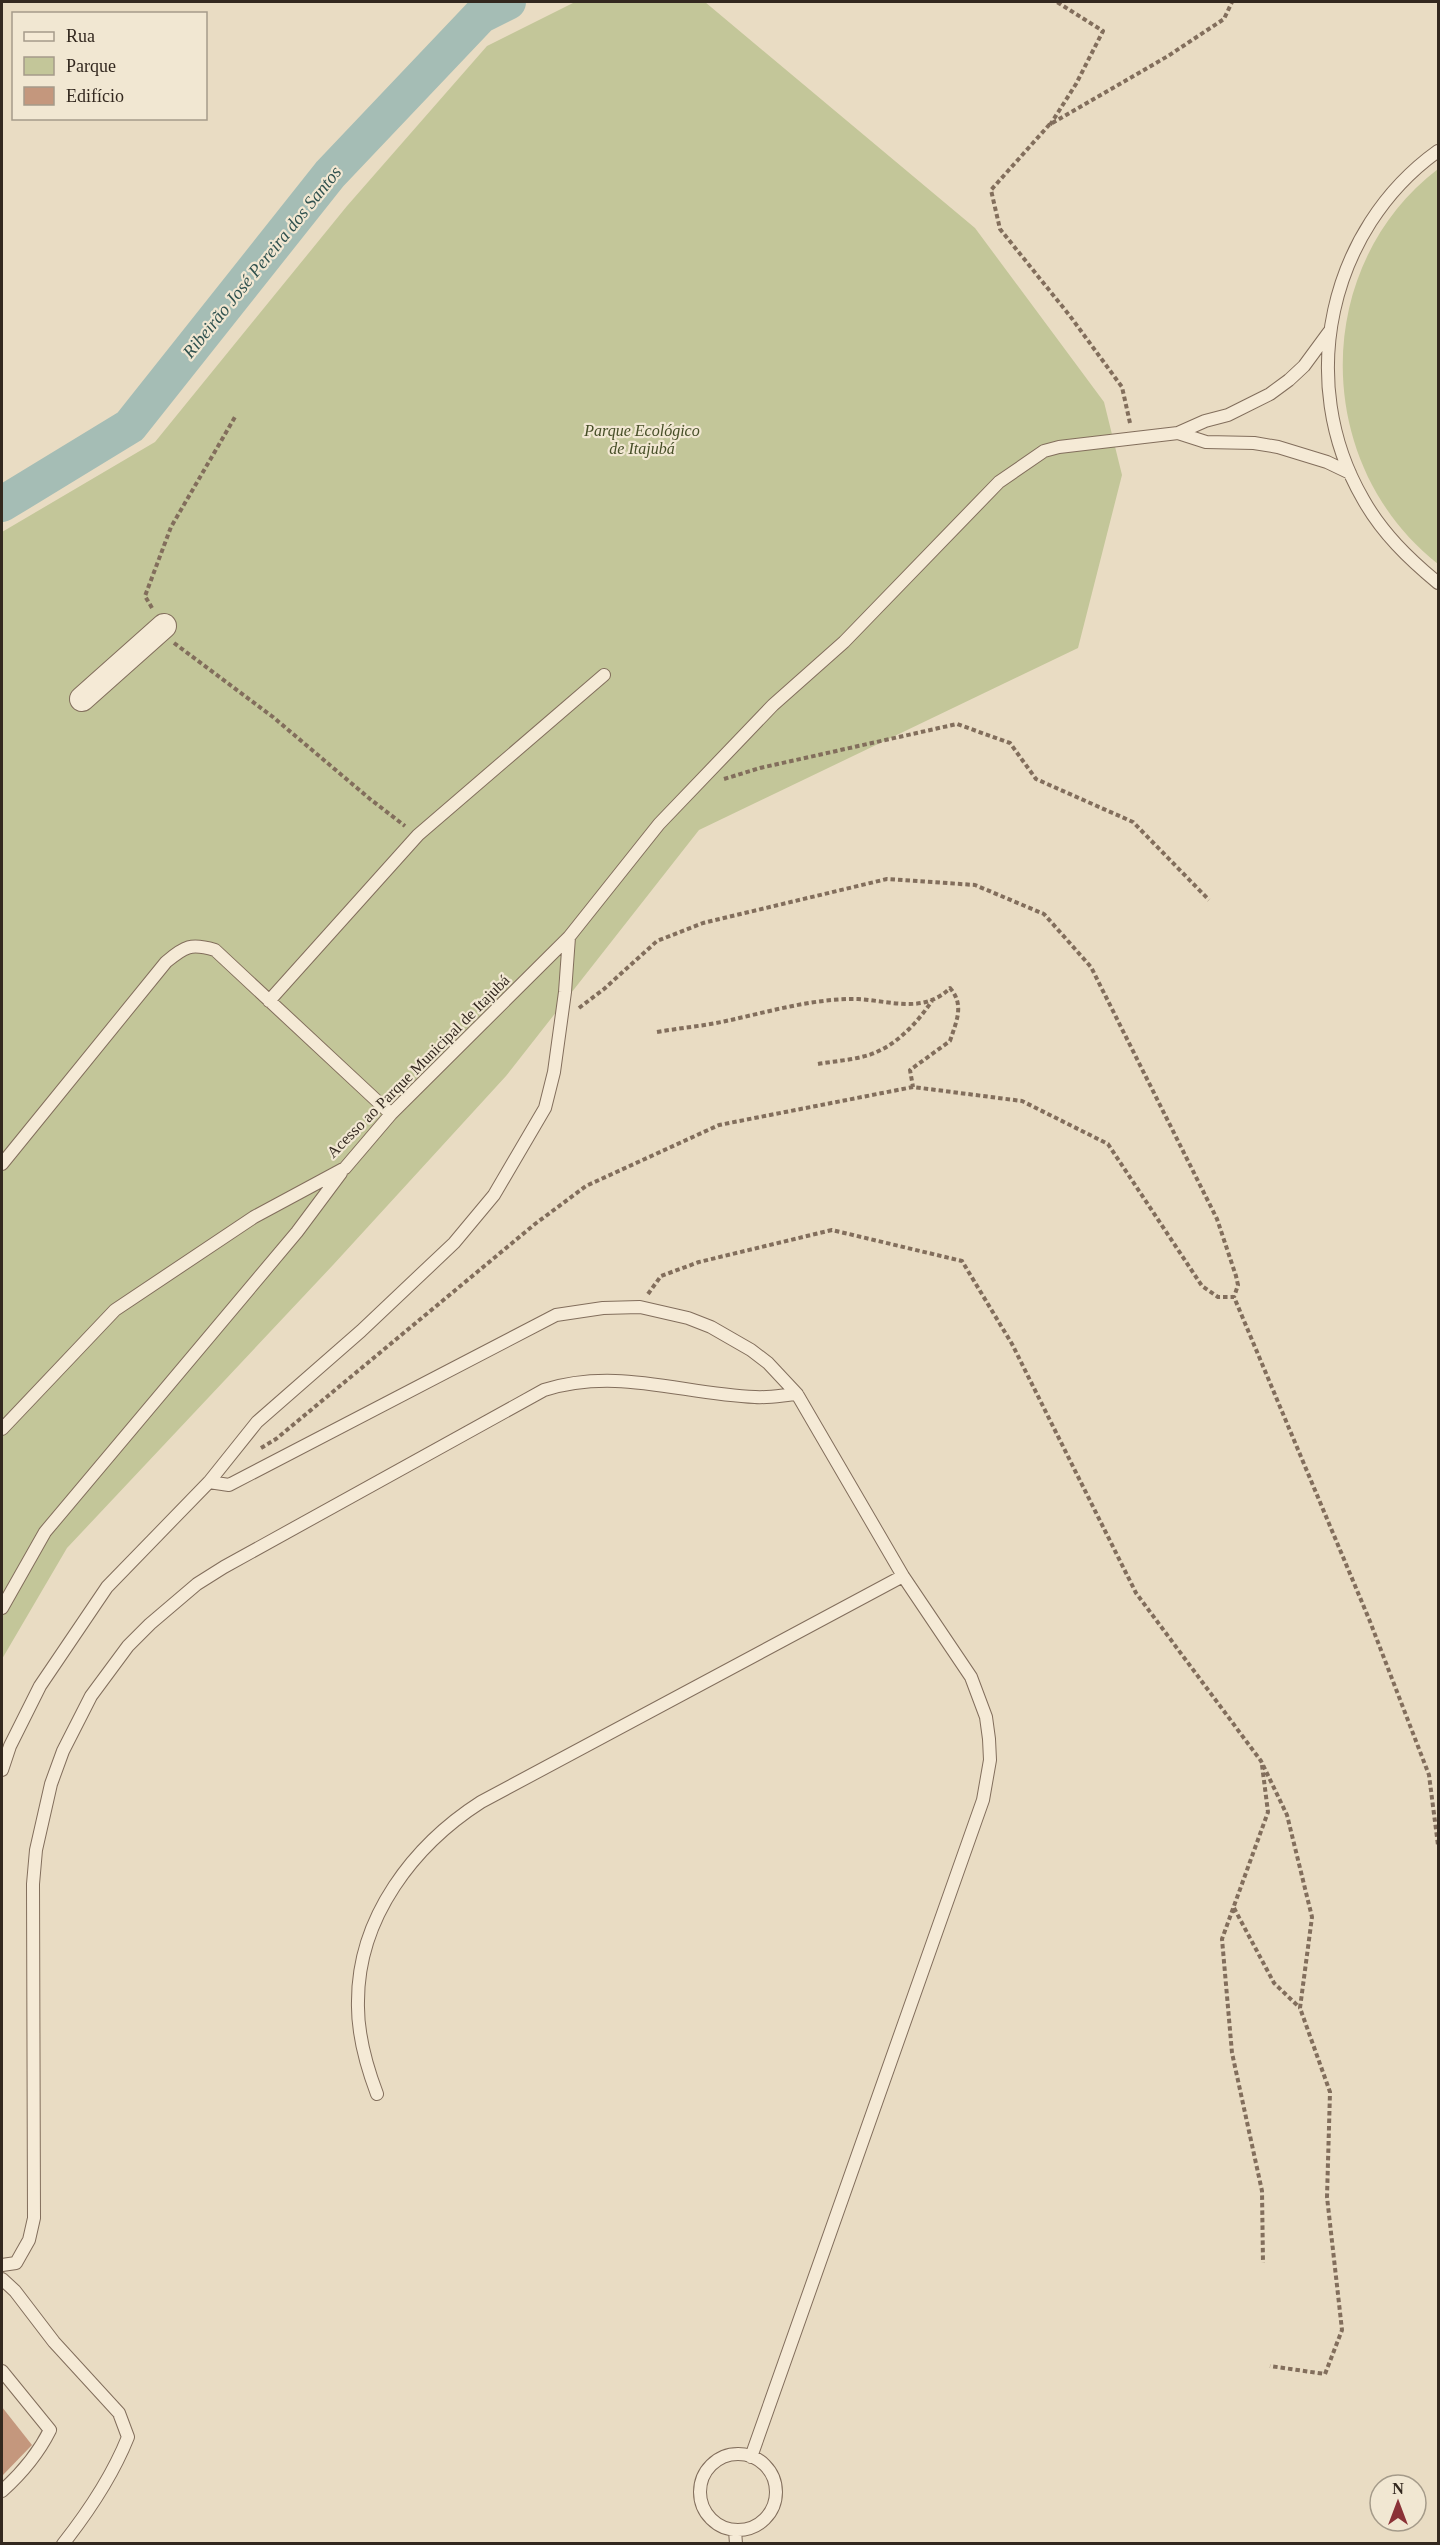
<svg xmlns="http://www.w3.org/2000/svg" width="1440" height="2545" font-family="'Times New Roman',serif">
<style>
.green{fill:#c3c699}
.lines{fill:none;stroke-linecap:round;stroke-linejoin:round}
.river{stroke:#a5bdb5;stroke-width:36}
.building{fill:#c4977d}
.service-casing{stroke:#826e5c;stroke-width:14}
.minor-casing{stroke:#826e5c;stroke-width:26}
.path{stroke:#826e5c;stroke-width:4;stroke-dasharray:4.5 3;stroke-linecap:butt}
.service{stroke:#f5ead6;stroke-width:12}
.minor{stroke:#f5ead6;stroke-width:24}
.labels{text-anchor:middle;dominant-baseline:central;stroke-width:4.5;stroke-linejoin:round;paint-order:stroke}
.park-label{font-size:16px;font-style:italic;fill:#464e27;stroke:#f1e7d2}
.street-label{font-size:16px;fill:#33281f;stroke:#f1e7d2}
.water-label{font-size:18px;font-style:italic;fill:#2f514e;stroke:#f1e7d2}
</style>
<rect width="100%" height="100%" fill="#e9dcc3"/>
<path class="green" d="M575,2H705L975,228L1104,402L1122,475L1078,648L699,830L506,1076L333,1265L67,1548L2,1659V532L155,442L347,206L487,46Z
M1438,169V564C1312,465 1310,267 1438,169Z"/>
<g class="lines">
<path class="river" d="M2,504L130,426L330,174L480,16L508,2"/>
</g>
<path class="building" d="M2,2407L32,2445L2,2476Z"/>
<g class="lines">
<defs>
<path id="service" d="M1438,151C1329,229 1295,382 1363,499C1382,533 1409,559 1438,583
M1178,433L1206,442L1254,443L1278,447L1327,462L1350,473
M269,1001L418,835L604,675
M2,1164L166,962C185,946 191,943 215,950L391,1114
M2,1429L115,1310L254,1217L345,1168L391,1114L569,937
M209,1482L229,1485L556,1315L603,1308L640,1307L688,1318L711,1327L751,1350L768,1363L797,1394L903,1576L971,1677L986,1717L989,1739L990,1760L983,1800L751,2457
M2,1608L45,1532L297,1232L341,1173
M2,1770L10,1746L40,1686L107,1587L209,1482L257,1422L361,1331L454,1243L494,1195L545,1108L554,1072L565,992L569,937L659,824L773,705L844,642L999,482L1044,451L1059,447L1178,433L1205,421L1228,415L1270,394L1289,380L1304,366L1329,332
M377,2094C366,2065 357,2033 358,2001C358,1917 414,1845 481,1802L903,1576
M2,2265L16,2263L29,2240L34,2218L33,1884L36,1850L51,1784L63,1751L91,1696L128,1646L150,1624L197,1584L224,1567L544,1390C617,1367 682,1394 755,1397C769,1398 783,1395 797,1394
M2,2279L15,2291L54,2342L119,2413L128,2437C112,2477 89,2511 63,2544
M2,2371L50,2430C38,2454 22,2473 2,2491
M700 2492a38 38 0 1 1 76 0a38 38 0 1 1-76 0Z
M735,2530L736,2544"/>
<path id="minor" d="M82,699L164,626"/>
</defs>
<use href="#service" class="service-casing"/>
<use href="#minor" class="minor-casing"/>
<path class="path" d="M1050,125L1076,84L1103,31L1057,2
M1130,423L1122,387L1070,316L1000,229L991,190L1049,125L1168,56L1224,19L1232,2
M152,608L145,596L171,527L235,417
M174,643L273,717L370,799L405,826
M724,779L760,768L957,724L1010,743L1036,779L1133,822L1209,900
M579,1008L604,989L657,941L703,923L887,879L975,885L1044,914L1091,967L1217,1219L1236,1276L1238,1285L1234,1297
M657,1032C680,1028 703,1026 726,1021C768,1012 814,998 858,999C891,1001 924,1014 950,988C965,1005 956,1022 950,1041L910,1070L913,1087
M818,1064C835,1061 853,1060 869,1055C896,1046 917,1023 932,1001
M648,1294L661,1276L699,1262L832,1230L962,1261L1012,1344L1136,1593L1261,1761L1287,1815L1312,1917L1300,2008L1330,2092L1327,2197L1342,2330L1325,2374L1270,2366
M261,1448L276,1439L535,1224L586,1186L719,1125L913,1087L1022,1101L1108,1144L1202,1286L1218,1297H1234L1369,1619L1429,1775L1438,1845
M1262,1765L1268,1812L1222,1939L1232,2053L1262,2191L1263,2263
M1234,1908L1274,1983L1300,2008"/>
<use href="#service" class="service"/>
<use href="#minor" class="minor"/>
</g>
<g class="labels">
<g class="park-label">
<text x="642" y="430">Parque Ecológico<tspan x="642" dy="18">de Itajubá</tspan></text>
</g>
<g class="street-label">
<text transform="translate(418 1066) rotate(-45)">Acesso ao Parque Municipal de Itajubá</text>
</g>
<g class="water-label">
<text transform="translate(262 262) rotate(-51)">Ribeirão José Pereira dos Santos</text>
</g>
</g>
<rect width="1440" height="2545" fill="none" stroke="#33281f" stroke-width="6"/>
<rect x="12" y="12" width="195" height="108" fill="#f1e7d2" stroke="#a59b8a" stroke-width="1.5"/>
<rect x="24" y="32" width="30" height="9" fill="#f5ead6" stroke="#a59b8a" stroke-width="1.5"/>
<text x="66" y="42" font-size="18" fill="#33281f">Rua</text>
<rect x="24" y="57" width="30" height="18" fill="#c3c699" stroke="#a59b8a" stroke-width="1.5"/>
<text x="66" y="72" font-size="18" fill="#33281f">Parque</text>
<rect x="24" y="87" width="30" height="18" fill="#c4977d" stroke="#a59b8a" stroke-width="1.5"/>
<text x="66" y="102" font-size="18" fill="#33281f">Edifício</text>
<g transform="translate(1398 2503)"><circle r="28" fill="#f1e7d2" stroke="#a59b8a" stroke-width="1.5"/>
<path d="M0-4.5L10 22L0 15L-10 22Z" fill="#8b3237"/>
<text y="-9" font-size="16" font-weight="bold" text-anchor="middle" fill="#33281f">N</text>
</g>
</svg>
